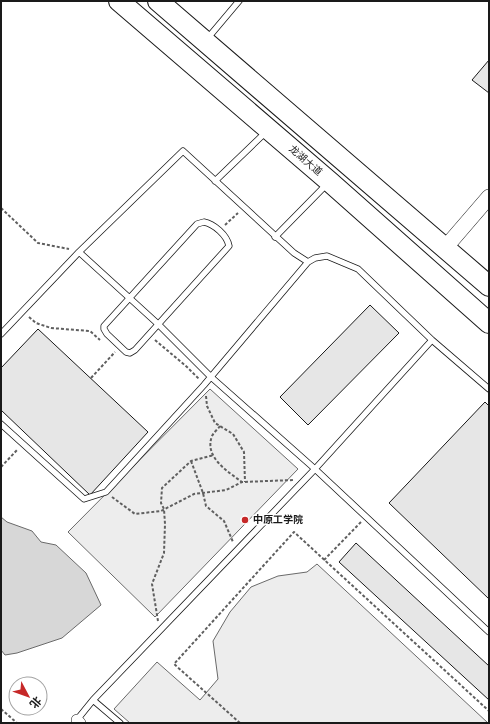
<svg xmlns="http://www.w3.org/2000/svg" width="490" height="724" font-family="Overpass,'Noto Sans SC',sans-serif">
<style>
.built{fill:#ededed;stroke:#6a6a6a}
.water{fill:#d7d7d7;stroke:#6a6a6a}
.building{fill:#e6e6e6;stroke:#1a1a1a}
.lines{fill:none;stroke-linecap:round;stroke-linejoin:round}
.lane-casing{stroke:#1a1a1a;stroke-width:7}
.street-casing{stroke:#1a1a1a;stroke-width:12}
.secondary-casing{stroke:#1a1a1a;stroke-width:16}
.highway-casing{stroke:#1a1a1a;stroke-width:22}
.path{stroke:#5f5f5f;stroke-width:2;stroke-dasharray:3 2;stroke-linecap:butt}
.lane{stroke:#fff;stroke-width:5.5}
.street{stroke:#fff;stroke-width:11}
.secondary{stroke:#fff;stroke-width:15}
.highway{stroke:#fff;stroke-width:20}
.poi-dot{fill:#c62828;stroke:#fff;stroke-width:1.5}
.labels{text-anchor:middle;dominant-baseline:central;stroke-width:3;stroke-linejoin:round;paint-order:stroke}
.street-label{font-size:10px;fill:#1a1a1a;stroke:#fff}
.poi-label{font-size:10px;font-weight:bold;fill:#1a1a1a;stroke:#fff;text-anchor:start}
</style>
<rect width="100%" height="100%" fill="#fff"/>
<path class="built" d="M210,389L298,469L155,617L68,532Z
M317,564L488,723H130L114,709L157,662L200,700L218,679L213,641L230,612L251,587L278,576L307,572Z"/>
<path class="water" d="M1,517L7,522L32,531L41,542L56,545L86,573L101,605L62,638L17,653L5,655L1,650Z"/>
<path class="building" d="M489,60V93L472,80Z
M370,305L399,333L308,425L280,397Z
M38,329L148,432L90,495L1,410V368Z
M485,402L489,406V599L389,503Z
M356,543L489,666V700L339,562Z"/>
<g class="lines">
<defs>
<path id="lane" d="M207,39L239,1
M215,181L267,131
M204,222C214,224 227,235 229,246L135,350L130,353L126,352L107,334L104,329V326L197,224Z
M275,237L327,184
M79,252L158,324L211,377L315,469L489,632
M1,334L79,252L183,151L294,253L308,262L315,258L327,256L358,269L432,340L489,389
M1,424L84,499L106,492L204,385L308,262
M93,700L120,723
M76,721L93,700L315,469L432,340"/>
<path id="street" d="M77,720L80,723"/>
<path id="secondary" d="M445,248L489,197"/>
<path id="highway" d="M119,1L330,182L489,323
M158,1L489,286"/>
</defs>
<use href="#lane" class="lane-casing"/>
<use href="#street" class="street-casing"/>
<use href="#secondary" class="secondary-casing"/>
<use href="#highway" class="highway-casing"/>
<path class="path" d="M1,208L38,243L69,249
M225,225L238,213
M29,317L36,323L51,328L90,331L100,340
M155,340L187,367L199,379
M91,378L115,352
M206,396L207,406L215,423L233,434L244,452L245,482
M220,426C218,429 214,432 212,436C204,457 227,471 242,482
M191,461L203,493L206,506L224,521L233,542
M1,467L18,449
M112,497L135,514L161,511L194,494L226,490L242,482L294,480
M324,560L361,522
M158,621L152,584L164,553L165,524L164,509L161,503L162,488L191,461L214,455
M1,709L17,723
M240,723L174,664L294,532L489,711"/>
<use href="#lane" class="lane"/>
<use href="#street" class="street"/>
<use href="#secondary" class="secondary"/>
<use href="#highway" class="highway"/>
</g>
<circle class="poi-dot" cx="245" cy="520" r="4"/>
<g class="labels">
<g class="street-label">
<text transform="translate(305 161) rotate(41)">龙湖大道</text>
</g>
<g class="poi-label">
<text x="253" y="520">中原工学院</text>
</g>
</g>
<rect width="490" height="724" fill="none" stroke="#1a1a1a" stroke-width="4"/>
<g transform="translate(28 696) rotate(131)"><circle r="19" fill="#ffffff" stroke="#a3a3a3"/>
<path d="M0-3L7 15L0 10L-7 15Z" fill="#c62828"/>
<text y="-6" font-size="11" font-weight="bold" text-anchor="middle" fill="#1a1a1a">北</text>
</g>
</svg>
